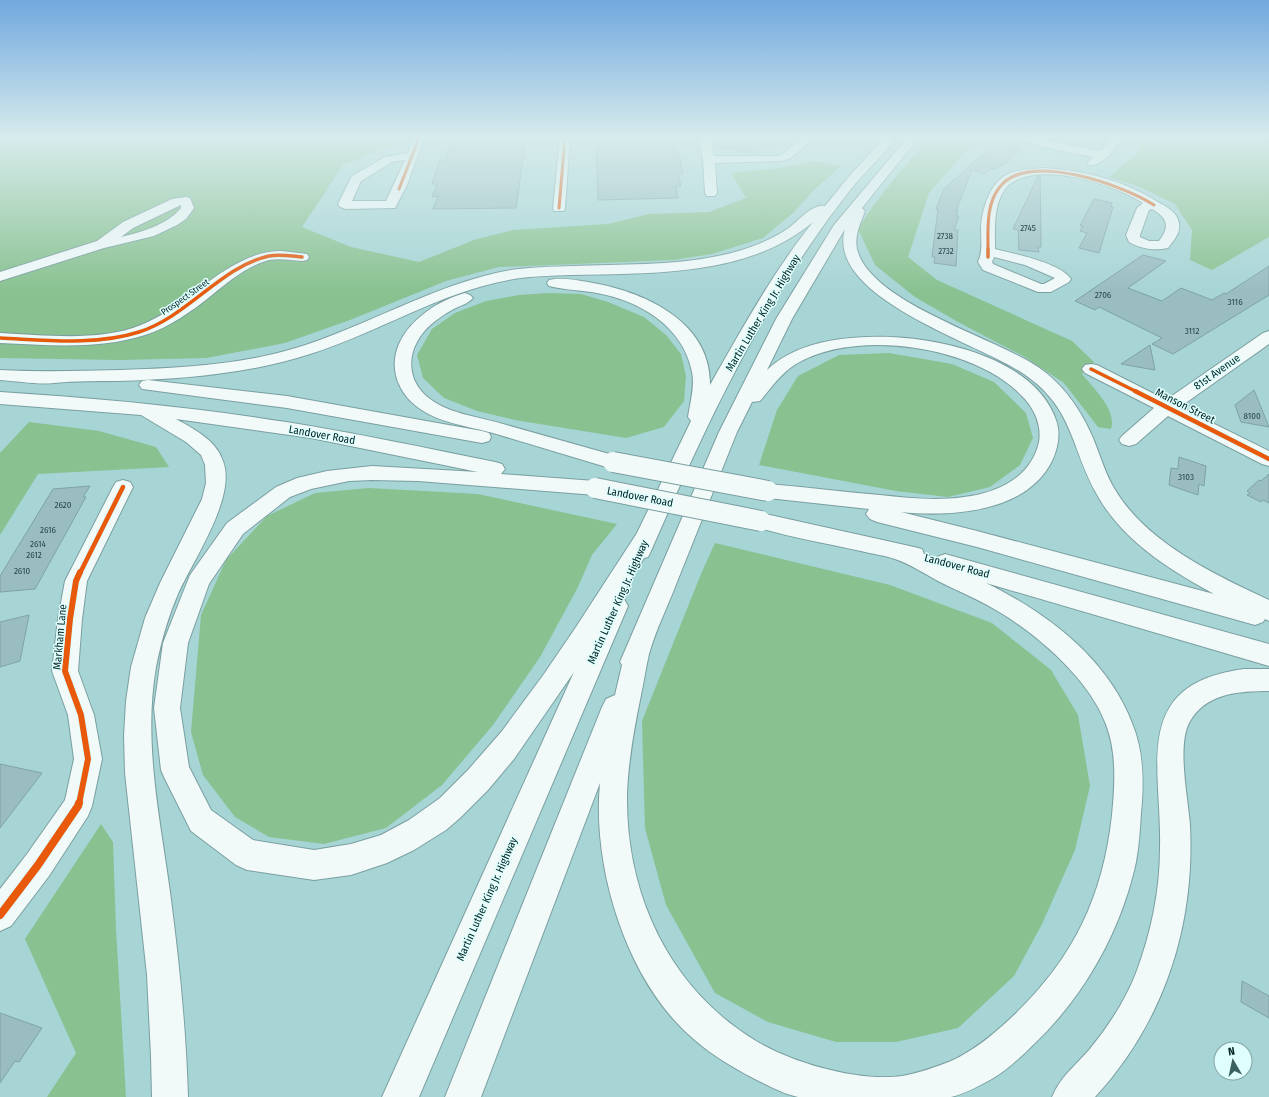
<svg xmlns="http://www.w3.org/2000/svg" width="1269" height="1097" font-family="'Fira Sans Condensed',sans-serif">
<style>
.forest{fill:#89c190}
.building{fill:#9abdc1;stroke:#7fa2a6}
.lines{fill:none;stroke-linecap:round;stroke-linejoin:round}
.minor-casing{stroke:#7a9fa0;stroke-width:2}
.major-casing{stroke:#7a9fa0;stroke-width:2}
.minor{fill:#f2f9f9;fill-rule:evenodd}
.major{fill:#f2f9f9;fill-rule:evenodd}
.major-bridge-casing{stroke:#7a9fa0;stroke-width:22;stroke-linecap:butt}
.major-bridge{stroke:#f2f9f9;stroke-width:20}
.cycleway-far4-casing{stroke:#dffefe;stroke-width:4.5}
.cycleway-far3-casing{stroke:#dffefe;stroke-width:5.5}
.cycleway-far2-casing{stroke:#dffefe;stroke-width:7}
.cycleway-far1-casing{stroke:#dffefe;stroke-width:8}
.cycleway-casing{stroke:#dffefe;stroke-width:10}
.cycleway-far4{stroke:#e8590c;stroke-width:3}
.cycleway-far3{stroke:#e8590c;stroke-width:3.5}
.cycleway-far2{stroke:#e8590c;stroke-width:4.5}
.cycleway-far1{stroke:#e8590c;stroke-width:6}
.cycleway{stroke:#e8590c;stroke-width:8}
.labels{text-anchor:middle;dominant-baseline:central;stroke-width:3;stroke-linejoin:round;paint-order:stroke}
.number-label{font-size:9px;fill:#284a4c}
.far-street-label{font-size:9px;fill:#002223;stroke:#dffefe}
.street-label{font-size:11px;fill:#002223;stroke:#dffefe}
</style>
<rect width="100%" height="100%" fill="#a7d4d5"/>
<path class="forest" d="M0,138H397L394,145L343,165L302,227L351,247L419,262L474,240L513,230L608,224L649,214L709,212L746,198L731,173L781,168L815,161L841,166L815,189L794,212L763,238L712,254L673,260L499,267L446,281L350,320L285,343L206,358L120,360L0,358Z
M930,138H977L929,193L908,257L937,280L1072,341L1094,362L1082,374C1094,389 1117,410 1111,429L1098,427L1064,383L1023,356L958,322L915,297L875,265L858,229C878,196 904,167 930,138Z
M1136,138L1269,139V237L1212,270L1190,260L1192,230L1175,204L1138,186L1109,177L1140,151Z
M547,293L581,294L608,302L644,317L666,335L681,354L686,376L684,401L664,427L626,438L515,420L477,411L444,398L423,378L417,355L432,329L455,313L486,301L519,295Z
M889,353L952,364L994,382L1026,413L1033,438L1020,465L990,487L948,497L896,491L759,465L777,410L798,376L839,355Z
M29,422L99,431L156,447L169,467L38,474L0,535V453Z
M369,488L478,494L617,524L592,555L578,587L540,657L493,725L442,785L386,828L324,844L269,837L235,817L203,775L191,732L201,615L226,560L267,516L315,493Z
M715,543L890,585L992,623L1051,670L1078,715L1090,786L1075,850L1042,924L1014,976L958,1028L896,1042H836L768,1022L715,993L666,905L645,828L642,721L701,574Z
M101,824L113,842L116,929L126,1097H47L76,1053L25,939Z"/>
<path class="building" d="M452,138H526L516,208L433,209L438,196L432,197L437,184H432L440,160H445Z
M596,138H671L674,151H678L683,174H678L681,186H676L678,198L598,200Z
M712,138H779L758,154L713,146Z
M996,142L1022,147L1003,166L999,165L996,169L992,168L985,174L972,170L956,211H958L956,216H959L954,230H958L956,266L934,263L935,257H932L938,209H936L944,189Z
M1038,176H1040L1041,239V247H1038L1039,252L1019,250L1018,230L1013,229Z
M1094,199L1112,203L1111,207H1113L1099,253L1079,248L1087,233L1080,231L1083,226H1080Z
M1143,255L1166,261L1128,288L1162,301L1181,288L1212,300L1224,293L1226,294L1269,266V295L1173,354L1152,344L1162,338L1099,307L1095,310L1075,301Z
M1150,345L1155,370L1121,364Z
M1254,390L1269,427L1241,422L1235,405Z
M1179,457L1206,466L1204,486L1199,484L1198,495L1169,485L1171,468L1178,469Z
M1269,474V503L1263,500L1261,502L1247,495L1250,493L1247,491L1259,480L1261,481Z
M90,486L83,497H86L35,589L0,592V576L53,489Z
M29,615L20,661L0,667V622Z
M0,764L42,773L0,828Z
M1242,981L1269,996V1018L1241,1002Z
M0,1013L42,1028L19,1062L15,1061L0,1083Z"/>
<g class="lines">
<defs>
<path id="minor" d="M413,138H424L407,185L395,208L346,209L340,207L338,204L352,176L385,157L408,153ZM405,160L386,201H352L361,181L392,162Z
M560,138H570L565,208L564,211H554L553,208Z
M699,138H710L714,156H777L783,154L802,138H814L791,158L782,161L715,163L717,193L715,196H707L705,193L703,159Z
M1019,138H1035L1100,151L1107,144L1110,138H1121C1117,148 1101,168 1089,165L1087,163L1093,157C1080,154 1026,146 1019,138Z
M1045,168C1087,171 1122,180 1158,202C1167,207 1177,212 1179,223C1181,233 1173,241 1168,248C1155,251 1141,249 1129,242L1126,235L1137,208L1143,203C1116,184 1030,157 1005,189C993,206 995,229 995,249C1015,254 1060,263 1071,279L1069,282L1051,292H1038L983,270L978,262C983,252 981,239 981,228C982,210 989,183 1008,174C1020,169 1032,169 1045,168ZM1152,209C1168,218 1170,227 1159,241H1149L1140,237V235L1149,210ZM994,257L1025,265L1055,278L1044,284H1041L993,264L992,262Z
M186,197L190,198L194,208L186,219L177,225L154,236L104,248L0,281V272L97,241L123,222L172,199ZM181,205V208C167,225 142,232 121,237L133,228Z
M281,251L307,254L309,257L307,260L302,261C291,260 280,258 269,260C247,266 229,281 212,295C192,311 170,327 145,335C98,350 48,345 0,343V333C44,335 100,342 141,325C189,306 229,251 281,251Z
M1269,331V344L1180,407L1269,451V466L1262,464L1168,416L1136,444L1129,446L1122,444L1119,440L1122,436L1154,408L1085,373L1082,369L1085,365L1091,364L1097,365L1166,400L1263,333Z
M123,480L130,482L133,487L87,581L82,619L78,671L94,715L102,759L92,806L88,816L49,876L11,926L0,931V889L27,854L65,800L74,759L68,715L52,671L58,619L65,581L113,487L116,482Z"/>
<path id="major" d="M884,138H895C884,155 868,169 855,184C843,199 830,216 819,232C749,331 699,441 651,551L648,557L644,558L620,598L624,599L628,606L419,1097H382L574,672L514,759L488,790L460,818L446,830L414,850L387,863L351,875L314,880L247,870L236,865L191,831L165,779L161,770L154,708L163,643L190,575L227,523L276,487L297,478L327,471L372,466L478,472L311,438L176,419C194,429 216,440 223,461C237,497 193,560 178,594C168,617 161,642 156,667C143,742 160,818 170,892C179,960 186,1028 188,1097H152L151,1056L147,975L125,773L124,736L126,701L131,667L145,618L160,583L202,499L206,483L205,465L201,455L186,442L141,415L0,404V392C96,398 192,407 286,422C356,433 426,448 495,462L502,464L505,469L501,474L595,481L602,483L605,488L602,493L595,495L418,481L372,480L349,481L311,489L290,497L243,534L209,584L188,643L180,708L189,767L211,810L253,840L314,850L351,844L381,835L409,820L440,798L468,770L502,731L544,674L576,627L637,533L691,421L688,417C690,403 695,386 692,372C683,326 640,301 597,293C581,290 564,290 549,286L547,283L549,280C561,277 576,280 588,282C642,291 711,320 710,385C742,329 773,272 813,222C737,286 621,270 529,277C450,285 384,331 310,354C248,374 182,379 118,381C97,381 75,381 54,383C38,385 17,381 0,380V370C40,372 80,371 120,370C180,368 242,365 299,347C366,326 427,289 496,273C521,267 547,267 573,266C621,264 671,266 718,256C743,251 769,242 790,227C799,220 813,203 825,206L846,180Z
M907,138H918L862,208L865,211C861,222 854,236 857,249C870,303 994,337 1038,367C1064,385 1081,410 1093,438C1100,455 1105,473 1114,488C1145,542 1215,575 1269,600V621L1265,619L1263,622L1255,625L977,547L877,522L870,519L866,514L869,509L768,498L761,496L758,491L761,486L768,484C805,487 843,492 880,495C908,498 936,501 964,497C997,493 1031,478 1039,442C1042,425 1034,408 1022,396C975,346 856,328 796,364C781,373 771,388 760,401L752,402L737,432C717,482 697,532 677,582C668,606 656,629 649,654C646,667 644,681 641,695C634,729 628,762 627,796C626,896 670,989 756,1041C792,1063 859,1082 902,1076C919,1073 936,1067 951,1061C975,1050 994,1034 1013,1016C1073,959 1103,897 1112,815C1115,784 1117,751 1105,722C1088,679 1040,637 1001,613C982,601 960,592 940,582C925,574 910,564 895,559C884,555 872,554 861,551C825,543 789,537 753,526L750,521L753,516L761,513L914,547L922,549L924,554L936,559L937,557L945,554L1269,644V666L986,583C1047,613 1107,658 1132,723C1144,752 1144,783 1141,813C1140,830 1139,846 1136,862C1121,931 1084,997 1033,1045C1020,1058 1006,1071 990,1080C979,1086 964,1094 951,1097C944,1097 934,1097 927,1097C908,1097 890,1097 872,1097C855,1097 839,1097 823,1097C815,1097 806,1097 798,1097C783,1094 767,1085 753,1078C730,1066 707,1052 688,1034C625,976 592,866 600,783L481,1097H445L602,707L606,699L615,695L622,665L620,662L719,432L776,319L834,225ZM845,229C825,298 981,344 1024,374C1073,408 1070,444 1095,491C1120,539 1168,569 1214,594L977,531L901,512C951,517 1026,513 1052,461C1058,448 1061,434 1056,420C1034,355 928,334 868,337C833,338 793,345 767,370L792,319Z
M465,293L470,295L473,298C468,304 459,306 452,310C438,318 424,328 417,342C407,360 410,381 425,395C446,414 477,416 503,424C542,435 581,446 620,457L623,462L620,467L613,469C573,457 533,445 493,433C467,426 438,423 416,406C397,391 389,367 399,344C410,319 439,300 465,293Z
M148,380L287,396L482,431L489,433L491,437L489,441L482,443L287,408L142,389L139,385L142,381Z
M1244,669H1269V691C1239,691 1205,693 1189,723C1177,747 1188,798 1190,825C1195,926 1164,1022 1095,1097H1052C1060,1077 1075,1066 1089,1050C1108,1027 1125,1001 1136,973C1151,933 1160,891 1160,848C1162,766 1130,684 1244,669Z"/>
</defs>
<use href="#minor" class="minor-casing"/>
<use href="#major" class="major-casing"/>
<use href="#minor" class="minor"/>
<use href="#major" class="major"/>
<defs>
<path id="major-bridge" d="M613,462L768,491
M595,488L761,521"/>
</defs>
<use href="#major-bridge" class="major-bridge-casing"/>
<use href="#major-bridge" class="major-bridge"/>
<defs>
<path id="cycleway-far4" d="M399,189L419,138
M559,208L565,138
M988,250C988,229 986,205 999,188C1026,150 1123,185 1154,205"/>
<path id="cycleway-far3" d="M988,249V257
M0,338C45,340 95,346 139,332C187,317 222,266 269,256C280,254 291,256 302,257
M1091,369L1137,392"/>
<path id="cycleway-far2" d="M1135,391L1269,459
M80,573L123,487"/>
<path id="cycleway-far1" d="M79,804L88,759L81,715L65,671L70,619L76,581L80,572"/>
<path id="cycleway" d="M0,915L38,865L78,806L79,803"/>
</defs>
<use href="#cycleway-far4" class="cycleway-far4-casing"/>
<use href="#cycleway-far3" class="cycleway-far3-casing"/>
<use href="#cycleway-far2" class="cycleway-far2-casing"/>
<use href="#cycleway-far1" class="cycleway-far1-casing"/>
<use href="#cycleway" class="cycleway-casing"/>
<use href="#cycleway-far4" class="cycleway-far4"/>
<use href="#cycleway-far3" class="cycleway-far3"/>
<use href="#cycleway-far2" class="cycleway-far2"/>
<use href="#cycleway-far1" class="cycleway-far1"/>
<use href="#cycleway" class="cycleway"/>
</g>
<linearGradient id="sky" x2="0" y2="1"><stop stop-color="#71a8de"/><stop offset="0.47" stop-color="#d7ecec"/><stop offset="1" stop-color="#d7ecec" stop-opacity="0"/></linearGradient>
<rect width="1269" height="292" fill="url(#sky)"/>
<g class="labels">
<g class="number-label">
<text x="1028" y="228">2745</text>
<text x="945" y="236">2738</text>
<text x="946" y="251">2732</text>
<text x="1103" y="295">2706</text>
<text x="1235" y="302">3116</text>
<text x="1192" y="331">3112</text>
<text x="1252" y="416">8100</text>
<text x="1186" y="477">3103</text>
<text x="63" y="505">2620</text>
<text x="48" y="530">2616</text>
<text x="38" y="544">2614</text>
<text x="34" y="555">2612</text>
<text x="22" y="571">2610</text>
</g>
<g class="far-street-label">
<text transform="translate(185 297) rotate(-35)">Prospect Street</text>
</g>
<g class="street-label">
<text transform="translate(763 313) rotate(-59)">Martin Luther King Jr. Highway</text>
<text transform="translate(1217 372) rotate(-35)">81st Avenue</text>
<text transform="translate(1185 406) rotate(27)">Manson Street</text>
<text transform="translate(322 435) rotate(10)">Landover Road</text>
<text transform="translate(640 497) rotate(11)">Landover Road</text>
<text transform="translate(957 566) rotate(15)">Landover Road</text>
<text transform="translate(618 602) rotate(-66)">Martin Luther King Jr. Highway</text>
<text transform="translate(60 637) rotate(-85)">Markham Lane</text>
<text transform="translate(487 899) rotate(-66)">Martin Luther King Jr. Highway</text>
</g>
</g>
<g transform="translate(1233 1061) rotate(351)"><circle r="19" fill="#dffefe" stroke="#86a6a6"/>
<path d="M0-3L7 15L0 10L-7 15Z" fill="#3a6061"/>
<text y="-6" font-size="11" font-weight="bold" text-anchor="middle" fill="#002223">N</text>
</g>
</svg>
